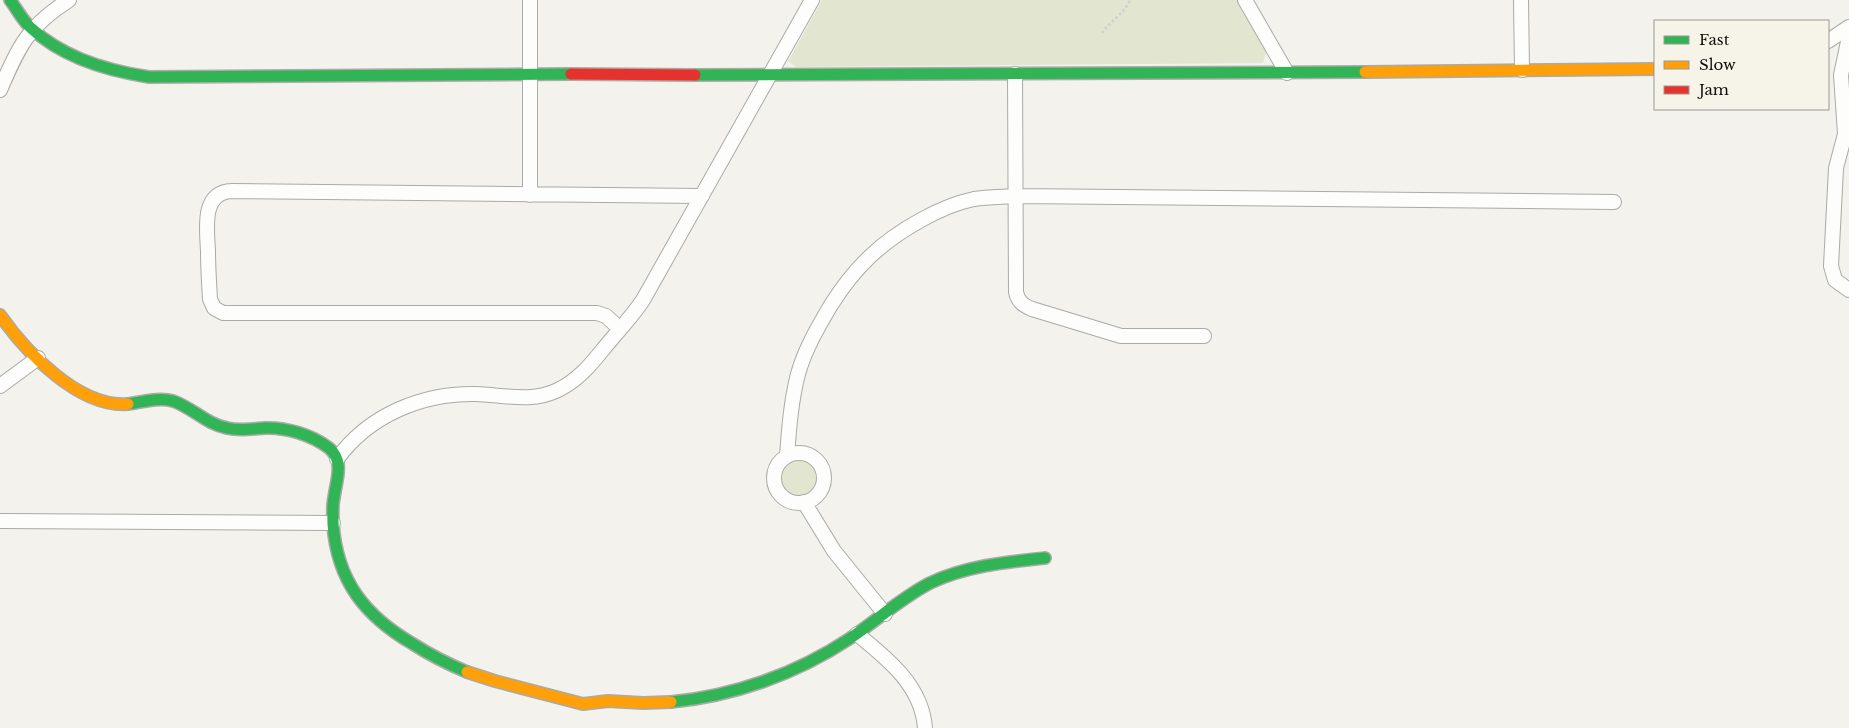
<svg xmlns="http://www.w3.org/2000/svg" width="1849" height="728" font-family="'Libre Baskerville',serif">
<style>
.green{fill:#e2e5cf}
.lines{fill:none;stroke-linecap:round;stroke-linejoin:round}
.street-casing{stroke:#aaaaa6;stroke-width:16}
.fast-casing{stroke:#aaaaa6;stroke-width:14}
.slow-casing{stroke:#aaaaa6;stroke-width:14}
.jam-casing{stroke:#aaaaa6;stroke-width:14}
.path{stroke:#d0d0ce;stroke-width:2.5;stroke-dasharray:2.5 2.5;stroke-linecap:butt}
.street{stroke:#fdfdfc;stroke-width:14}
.fast{stroke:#30b455;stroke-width:11}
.slow{stroke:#ff9f0a;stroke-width:11}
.jam{stroke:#e5322d;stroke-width:11}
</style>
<rect width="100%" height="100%" fill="#f3f2ec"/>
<path class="green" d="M822,0H1238L1267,49L1263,63L796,67L788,61L789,60Z
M782 478a17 17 0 1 1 34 0a17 17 0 1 1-34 0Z"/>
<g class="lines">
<defs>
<path id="street" d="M1245,0L1287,73
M1521,0L1522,70
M1849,37L1841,75L1845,134L1836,168L1831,266L1835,280L1849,290
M1828,41L1849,27
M1015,74L1016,292C1018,302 1023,305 1032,309L1121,336H1204
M0,90C19,46 28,26 69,0
M530,195V0
M620,329L606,316L597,313H223L214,308L210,299C209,283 208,267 208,251C207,229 201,192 232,191L702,196
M0,386L38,358
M774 478a25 25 0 1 1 50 0a25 25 0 1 1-50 0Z
M787,456C789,429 791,401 798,374C805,349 818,327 831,305C855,267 881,242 921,220C937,211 955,203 974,199C987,197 1002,197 1016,196L1614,202
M337,459C369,415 422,393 476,394C504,395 532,403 558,390C581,379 594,360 610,341C621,328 633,315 643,300L812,0
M804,502L834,551L885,614
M0,521L333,523
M857,634C888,659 922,686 925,728"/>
<path id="fast" d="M10,0C17,9 22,20 31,28C62,57 109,71 149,77L571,74
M695,75L1365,72
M128,404C143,402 159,397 173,401C193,408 206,424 227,428C240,431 252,429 265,428C286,427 312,435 329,448C345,461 336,481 334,498C332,506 333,516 333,524C337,581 365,616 413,644C430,655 448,664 467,672
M671,702C734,696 796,674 849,639C876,621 901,598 930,583C966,566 1006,562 1045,558"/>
<path id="slow" d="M1365,72L1655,69
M0,315C26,352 79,408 128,404
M467,672L495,681L583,704L608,701L643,703L671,702"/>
<path id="jam" d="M571,74L695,75"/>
</defs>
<use href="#street" class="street-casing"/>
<use href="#fast" class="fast-casing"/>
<use href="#slow" class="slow-casing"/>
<use href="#jam" class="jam-casing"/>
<path class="path" d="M1102,33C1110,21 1125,13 1130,0"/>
<use href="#street" class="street"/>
<use href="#fast" class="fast"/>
<use href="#slow" class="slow"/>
<use href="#jam" class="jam"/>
</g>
<rect x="1654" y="20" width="175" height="90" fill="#f6f4e9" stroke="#9a9891"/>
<rect x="1664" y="36" width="25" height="8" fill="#30b455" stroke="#9a9891"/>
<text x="1699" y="45" font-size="15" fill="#100f0c">Fast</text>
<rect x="1664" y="61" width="25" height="8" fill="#ff9f0a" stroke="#9a9891"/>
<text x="1699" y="70" font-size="15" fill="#100f0c">Slow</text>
<rect x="1664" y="86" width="25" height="8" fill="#e5322d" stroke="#9a9891"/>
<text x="1699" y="95" font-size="15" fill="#100f0c">Jam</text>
</svg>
